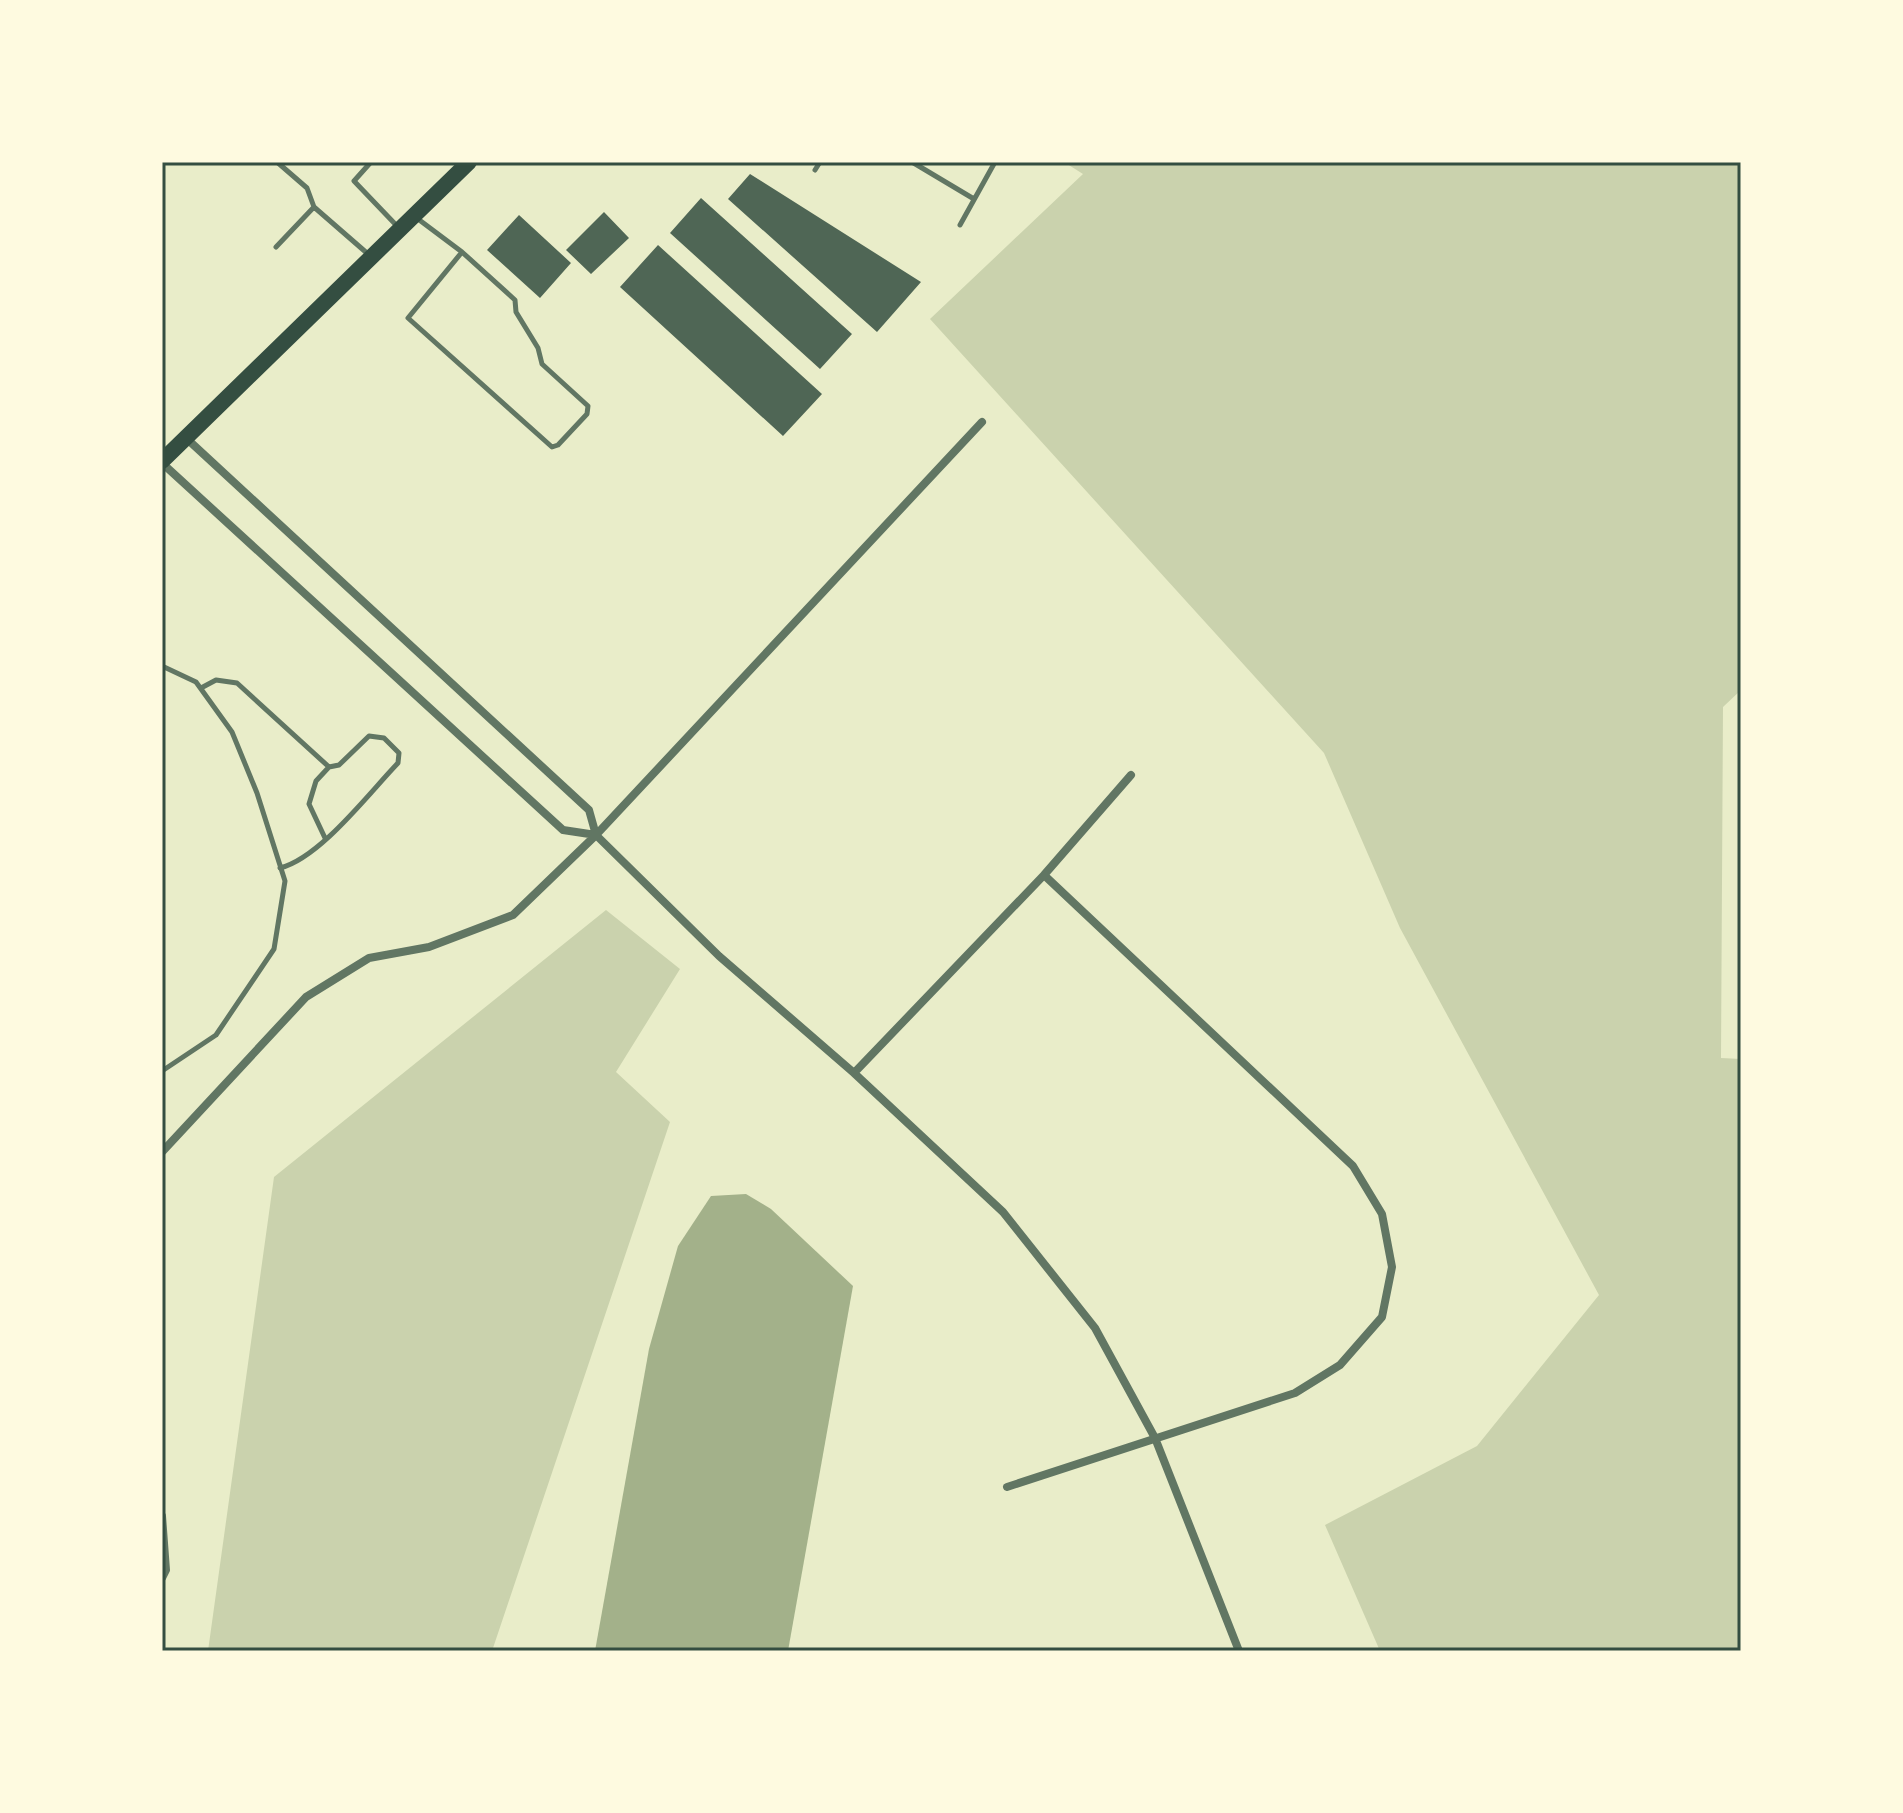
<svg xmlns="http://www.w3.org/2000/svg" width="1903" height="1813" font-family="'Titillium Web',sans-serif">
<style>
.green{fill:#cad2ad}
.water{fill:#a3b18a}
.building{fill:#4f6655}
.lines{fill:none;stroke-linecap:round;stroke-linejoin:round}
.service{stroke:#617663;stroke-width:5}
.minor{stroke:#617663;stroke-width:8}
.primary{stroke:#344e41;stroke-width:16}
.neatline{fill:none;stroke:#344e41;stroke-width:3}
</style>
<rect width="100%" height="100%" fill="#e9edc9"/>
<path class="green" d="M1064,162H1741V690L1723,707L1721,1058L1741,1059V1651H1380L1325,1525L1477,1446L1599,1295L1400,928L1324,753L930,319L1083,174Z
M606,910L680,969L616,1072L670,1122L492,1651H208L274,1177Z"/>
<path class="water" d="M746,1194L771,1209L853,1286L788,1651H595L649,1349L678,1246L711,1196Z"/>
<path class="building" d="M750,174L921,282L877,332L728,199Z
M701,198L852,334L820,369L670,233Z
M604,212L629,238L591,274L566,250Z
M519,215L571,263L540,298L487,250Z
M658,245L822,394L783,436L620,287Z"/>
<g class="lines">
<path class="service" d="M277,162L307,188L314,207L368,254
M371,162L354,181L397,226
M912,162L974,199
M815,170L820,162
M418,219L462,252L408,318L552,447L558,445L587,414L588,406L542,364L538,348L516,312L515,300L462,252
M960,225L995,162
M276,247L314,207
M162,666L196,682L232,732L257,793L285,881L274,949L216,1035L162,1071
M201,688L216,680L237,683L329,767L339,765L369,736L384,738L399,753L398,763C369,793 320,858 280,868
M325,838L309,804L316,781L329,767"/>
<path class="minor" d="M186,438L589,810L596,835L719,956L854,1073L1003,1212L1095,1328L1155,1438L1239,1651
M162,463L563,830L596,835
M854,1073L1044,875L1131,775
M162,1152L306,997L369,958L429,947L513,915L596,835L982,422
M1007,1487L1295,1393L1340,1365L1382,1317L1392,1267L1382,1214L1353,1166L1044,875
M162,1516L166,1570L162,1578"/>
<path class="primary" d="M162,461L469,162"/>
</g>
<rect width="1903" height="1813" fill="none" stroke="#fefae0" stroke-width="328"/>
<rect x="164" y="164" width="1575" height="1485" class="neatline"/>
</svg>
